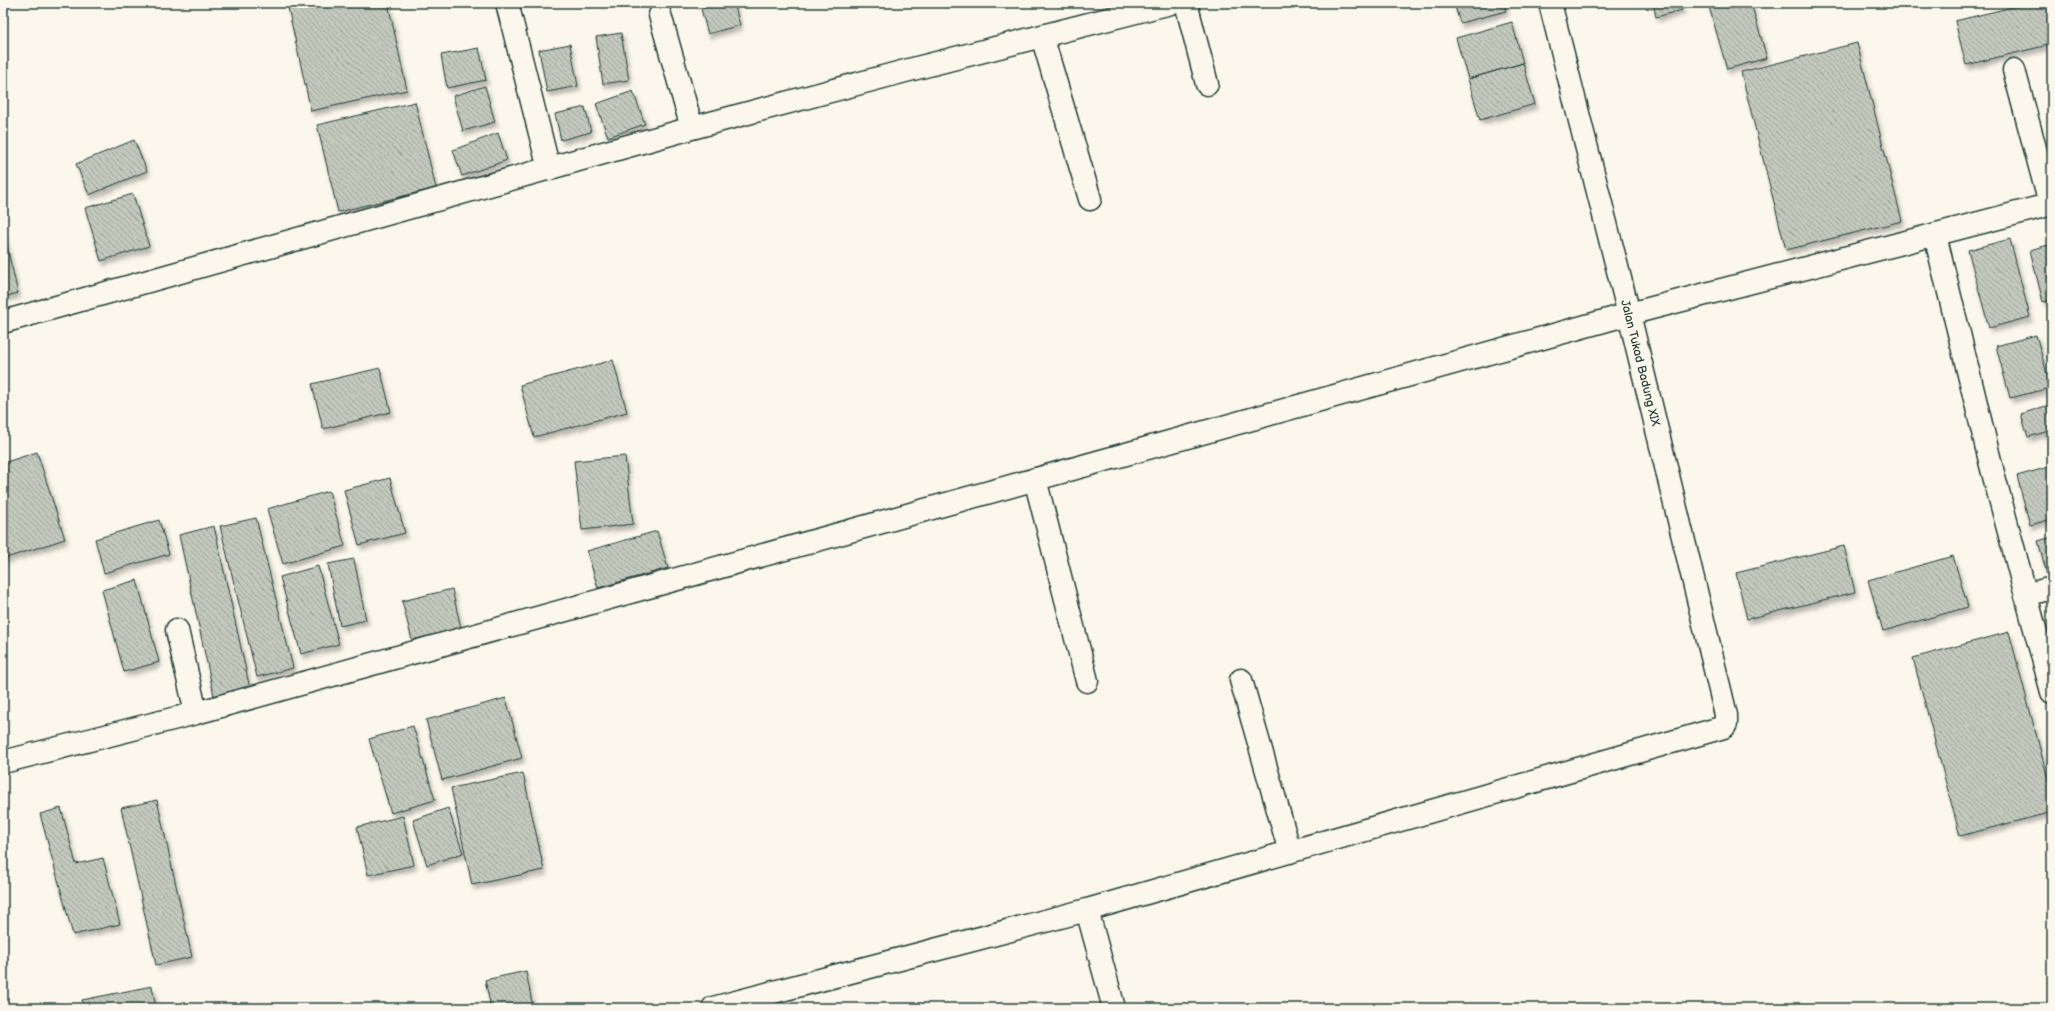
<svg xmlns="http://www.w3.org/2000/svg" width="2055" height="1011" font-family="'Balsamiq Sans',sans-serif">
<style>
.building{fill:url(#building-back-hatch);stroke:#1f3d34;filter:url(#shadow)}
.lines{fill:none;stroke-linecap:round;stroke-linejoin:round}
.minor-casing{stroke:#1f3d34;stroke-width:25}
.minor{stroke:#fbf7ec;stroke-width:22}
.labels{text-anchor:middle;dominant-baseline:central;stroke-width:3.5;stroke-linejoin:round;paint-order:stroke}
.street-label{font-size:12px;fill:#1f3d34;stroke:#fbf7ec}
</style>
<defs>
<pattern id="building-back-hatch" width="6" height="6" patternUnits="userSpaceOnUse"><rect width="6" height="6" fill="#c4c9be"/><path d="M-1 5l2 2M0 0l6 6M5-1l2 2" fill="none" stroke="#9fa49b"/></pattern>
<filter id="shadow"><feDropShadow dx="2.5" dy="4.5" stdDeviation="2" flood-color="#0004"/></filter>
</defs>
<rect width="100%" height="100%" fill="#fbf7ec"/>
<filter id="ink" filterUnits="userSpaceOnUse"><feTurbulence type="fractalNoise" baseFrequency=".025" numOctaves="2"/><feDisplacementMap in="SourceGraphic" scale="8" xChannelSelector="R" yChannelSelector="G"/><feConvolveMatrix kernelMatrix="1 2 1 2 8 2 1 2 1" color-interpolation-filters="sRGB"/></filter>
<g filter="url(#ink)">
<path class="building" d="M287,3H388L407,90L311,111Z
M722,3H734L740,25L708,34L701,9Z
M1454,3H1504L1506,11L1460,23Z
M1653,3H1680L1682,10L1656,17Z
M1708,3H1751L1767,58L1727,69Z
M2029,3H2052V44L1966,65L1955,21Z
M1512,22L1523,63L1468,79L1456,38Z
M621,33L629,80L603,84L596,37Z
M1857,43L1902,221L1786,250L1741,72Z
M570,44L578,86L547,92L539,50Z
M479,48L486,80L447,88L441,55Z
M1523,63L1535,104L1480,120L1468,79Z
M485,86L495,122L463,131L453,96Z
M633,91L645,124L608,137L596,104Z
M415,102L436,188L338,212L317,125Z
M585,107L591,132L561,140L555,114Z
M498,133L507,160L462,176L453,150Z
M134,140L147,171L89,195L76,164Z
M133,194L149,246L101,261L85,208Z
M3,230L18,293L3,297Z
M2010,239L2030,317L1989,328L1968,250Z
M2052,244V300L2043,302L2030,250Z
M2036,335L2051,388L2010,398L1996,346Z
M613,360L627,412L534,437L520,385Z
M380,368L391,412L323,429L312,384Z
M2052,404V430L2028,437L2021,414Z
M37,452L65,539L3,559V463Z
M625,456L633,524L582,530L574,461Z
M2052,466V519L2030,525L2017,476Z
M390,478L405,533L359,545L344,490Z
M329,491L345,546L283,564L267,509Z
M256,518L293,668L257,677L220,526Z
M159,520L169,554L104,573L95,539Z
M214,526L251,693L215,700L179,535Z
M657,531L668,568L598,588L587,551Z
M2052,537V581L2049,582L2038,541Z
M1844,546L1855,592L1747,619L1736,573Z
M1953,556L1968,607L1883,631L1868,580Z
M354,559L366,620L340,626L328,564Z
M318,566L339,644L301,654L280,577Z
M137,580L159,662L124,672L102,590Z
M452,589L461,628L412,640L402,601Z
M2009,632L2052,794V812L1960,836L1913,658Z
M506,698L522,758L442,780L426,720Z
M413,726L435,800L391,813L369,739Z
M523,773L544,870L472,885L451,788Z
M157,800L192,957L156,965L121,808Z
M61,808L76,864L103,858L120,924L73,935L40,814Z
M448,808L463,853L427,865L413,820Z
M403,816L414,865L368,875L357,827Z
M526,971L533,1008H491L485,980Z
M152,986L156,1008H84L82,1000Z"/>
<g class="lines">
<defs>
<path id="minor" d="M507,3L549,169
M1186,3L1207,84
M660,15L692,128
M1042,36L1090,199
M2014,70L2050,204
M1935,235L1992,469L2052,692
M3,322L692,128L909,70L1171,3
M1035,479L1087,681
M2026,595L2052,588
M177,630L196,713
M1241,680L1290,852
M3,762L196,713L1629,314L2052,204
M1087,910L1114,1008
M713,1008L1087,910L1724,727L1726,724V715L1629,314L1550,3"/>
</defs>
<use href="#minor" class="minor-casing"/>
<use href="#minor" class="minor"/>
</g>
</g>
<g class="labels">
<g class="street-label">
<text transform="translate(1640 363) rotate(76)">Jalan Tukad Badung XIX</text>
</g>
</g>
<rect width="2055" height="1011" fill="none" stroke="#fbf7ec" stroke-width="16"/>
<rect x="8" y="8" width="2039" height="995" fill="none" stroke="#1f3d34" stroke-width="1.5" filter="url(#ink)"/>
</svg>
